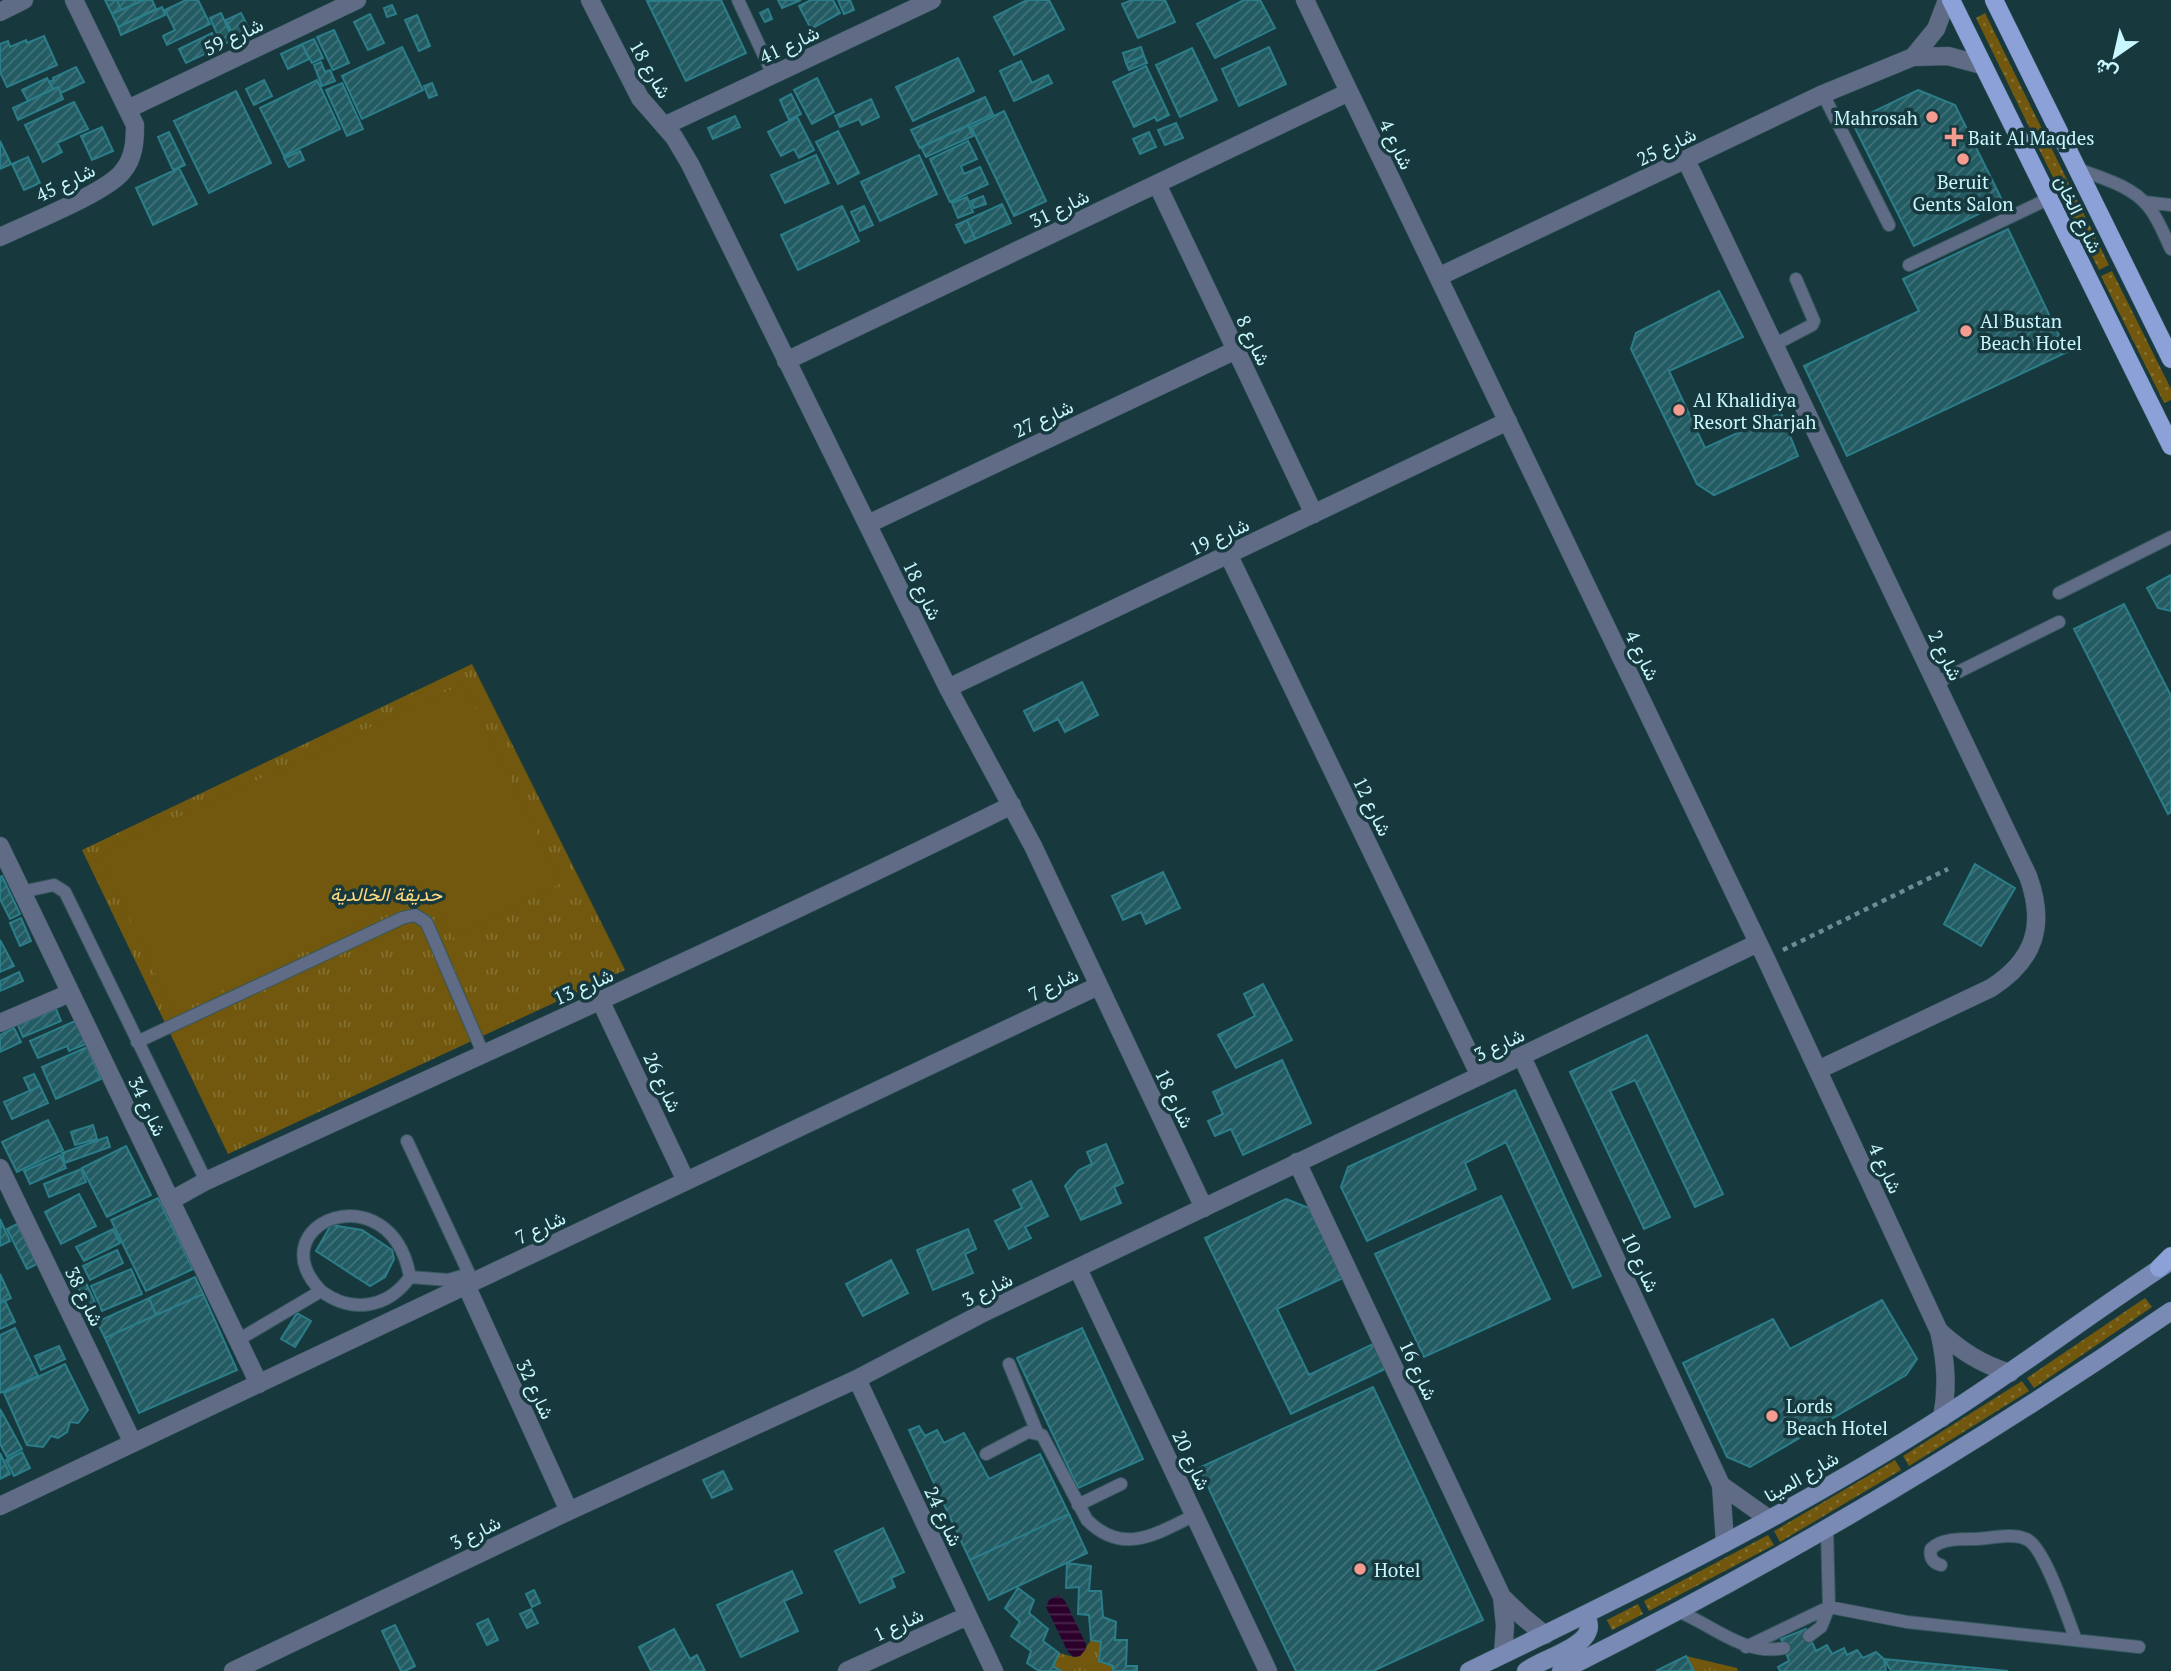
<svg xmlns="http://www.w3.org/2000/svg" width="2171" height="1671" font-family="'PT Serif',Vazirmatn,serif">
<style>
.grass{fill:url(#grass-dots)}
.park{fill:url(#park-tufts)}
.garden{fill:#71580e}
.water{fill:url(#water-rules)}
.building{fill:url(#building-hatch);stroke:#2b7e89;stroke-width:2}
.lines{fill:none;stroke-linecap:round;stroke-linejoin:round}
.service-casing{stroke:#33575d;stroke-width:14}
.minor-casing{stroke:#33575d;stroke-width:19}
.secondary-casing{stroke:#33575d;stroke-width:19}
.primary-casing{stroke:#33575d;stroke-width:19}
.path{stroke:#668e94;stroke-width:4.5;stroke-dasharray:5 5;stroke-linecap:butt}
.service{stroke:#606b86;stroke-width:12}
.minor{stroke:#606b86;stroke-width:18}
.secondary{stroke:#798ab5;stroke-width:18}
.primary{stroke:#8ca1d8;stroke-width:18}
.poi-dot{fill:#f59c91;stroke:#17393e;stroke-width:2.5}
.labels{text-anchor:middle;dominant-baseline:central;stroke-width:7;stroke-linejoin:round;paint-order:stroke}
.street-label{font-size:19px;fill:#c8f7ff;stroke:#17393e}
.poi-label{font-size:19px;fill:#c8f7ff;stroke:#17393e;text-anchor:start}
.park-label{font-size:19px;font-style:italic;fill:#fed980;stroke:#17393e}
</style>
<defs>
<pattern id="grass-dots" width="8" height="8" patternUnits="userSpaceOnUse" patternTransform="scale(1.75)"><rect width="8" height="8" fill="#71580e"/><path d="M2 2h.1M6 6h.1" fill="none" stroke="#847132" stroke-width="1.8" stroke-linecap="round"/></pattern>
<pattern id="park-tufts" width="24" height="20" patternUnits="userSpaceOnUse" patternTransform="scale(1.75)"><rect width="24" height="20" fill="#71580e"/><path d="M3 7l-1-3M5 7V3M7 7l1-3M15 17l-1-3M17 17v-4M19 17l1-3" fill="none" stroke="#847132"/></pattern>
<pattern id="water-rules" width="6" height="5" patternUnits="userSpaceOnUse" patternTransform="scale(1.75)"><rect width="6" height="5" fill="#2b012b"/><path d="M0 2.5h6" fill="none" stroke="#48274b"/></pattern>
<pattern id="building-hatch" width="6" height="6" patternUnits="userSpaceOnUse" patternTransform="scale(1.75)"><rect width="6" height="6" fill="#235b63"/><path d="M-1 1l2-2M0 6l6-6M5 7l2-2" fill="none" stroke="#41737a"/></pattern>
</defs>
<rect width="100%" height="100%" fill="#17393e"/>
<path class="grass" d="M1985,13L2044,133L2034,137L1976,18Z
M2047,139L2109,265L2099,270L2037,145Z
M2112,271L2171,389V400L2164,403L2101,276Z
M2145,1298L2152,1307L2034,1388L2027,1378Z
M2022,1381L2029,1391L1909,1466L1903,1456Z
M1895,1460L1901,1470L1780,1542L1774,1531Z
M1768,1535L1774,1545L1649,1611L1644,1601Z
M1638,1604L1643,1614L1612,1630L1607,1620Z"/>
<path class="park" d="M472,664L625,970L228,1154L82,850Z
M1091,1640L1101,1642L1099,1661L1113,1666L1112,1671H1061L1053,1666L1059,1653L1074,1657L1080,1656Z
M1686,1656L1737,1668L1738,1671H1694Z"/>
<path class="garden" d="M464,683L561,883L454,938L429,893L174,1013L99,854Z"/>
<path class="water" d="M1058,1595L1065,1601L1086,1644V1649L1080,1656L1074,1657L1068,1652L1046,1607L1049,1600Z"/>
<path class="building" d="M105,0H117L121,10L112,14Z
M117,0H144L121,10Z
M144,0H152L156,9L118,27L112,14Z
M186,0H198L210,24L167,45L163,36L175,30L165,10Z
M721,0L746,53L686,81L647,1Z
M778,0H801L782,8Z
M811,0H833L840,13L811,29L799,6Z
M838,0H850L854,10L844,14Z
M1027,0H1049L1064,29L1014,55L994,17Z
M1132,0H1165L1175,22L1138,38L1122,4Z
M1244,0H1260L1275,28L1215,58L1197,24Z
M392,5L396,14L387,17L384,8Z
M162,7L165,15L121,35L118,27Z
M768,9L772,19L765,22L760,13Z
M221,13L233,40L222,45L210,18Z
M241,13L249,29L234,37L226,20Z
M370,14L384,43L368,50L354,22Z
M417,15L430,46L419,51L405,20Z
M334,30L349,63L333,70L317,37Z
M212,33L219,47L186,63L179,49Z
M44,36L57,65L7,87L0,72V44L8,41L10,47L26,40L27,43Z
M314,39L323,58L312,63L302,44Z
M302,44L309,59L288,69L281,54Z
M402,47L423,90L362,119L342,76Z
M1141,47L1144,56L1126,63L1123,53Z
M1269,47L1286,84L1239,106L1222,69Z
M1192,48L1217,100L1180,117L1156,65Z
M1144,56L1147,63L1129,70L1126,63Z
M958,58L974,91L913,121L896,87Z
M1021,61L1032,83L1048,75L1052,83L1014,101L1000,71Z
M321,62L325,72L330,70L335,81L322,86L314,65Z
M1146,66L1169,115L1157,121L1155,117L1134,127L1113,82Z
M76,67L84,82L61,93L58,87L53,89L49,82L54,80L53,78Z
M47,78L53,89L28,101L22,90Z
M817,78L834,112L812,124L794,90Z
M264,80L272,96L254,105L246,89Z
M317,80L340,129L284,156L260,108Z
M342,83L363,129L347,136L326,90Z
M432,83L437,95L429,98L424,86Z
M58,87L63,99L18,120L13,108Z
M1918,90L1955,105L2003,202L1914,246L1852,122Z
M236,91L271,163L209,193L174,121Z
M791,94L801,114L789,120L780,100Z
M985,97L993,114L920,148L911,130Z
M871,99L879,117L862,125L859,119L840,127L835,116Z
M74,102L88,129L57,143L62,152L43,162L25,125Z
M1004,111L1046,201L1014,216L971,127Z
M735,116L740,127L713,139L708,128Z
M797,117L814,150L799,158L794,149L781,156L768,132Z
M1176,123L1183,138L1165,145L1158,130Z
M968,125L973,136L926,157L921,147Z
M102,127L113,151L92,160L81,136Z
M838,131L859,173L838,184L816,142Z
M169,132L185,165L173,170L158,137Z
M1149,132L1156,147L1140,154L1133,139Z
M0,141L11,164L0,169Z
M968,141L977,159L961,166L964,174L980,167L988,184L950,202L930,159Z
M300,151L304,160L289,167L284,158Z
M816,155L829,183L785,203L771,175Z
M919,155L937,194L880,221L861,182Z
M28,157L40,183L24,190L12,164Z
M179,168L197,204L153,225L136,188Z
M983,196L986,204L974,208L971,201Z
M967,197L973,212L958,218L952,203Z
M1002,204L1011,223L975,239L967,220Z
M842,206L859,241L798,270L781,235Z
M864,206L873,225L860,231L851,212Z
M967,220L975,239L965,243L956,225Z
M2008,229L2067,352L1847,456L1804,366L1919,311L1903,279Z
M1719,291L1743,337L1669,371L1705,448L1781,413L1798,456L1714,495L1697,484L1631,349L1636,333Z
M2171,575V611L2158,608L2147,588Z
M2124,604L2171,696V812L2168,814L2074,629Z
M1082,682L1098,715L1065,732L1058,719L1034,731L1024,711Z
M1975,864L2015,888L1981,946L1944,924Z
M1163,872L1180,908L1146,924L1141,912L1123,920L1112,896Z
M2,876L20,914L10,919L0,899V877Z
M21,918L31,941L20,946L10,923Z
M0,940L14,966L0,972Z
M19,972L23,981L0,991V981Z
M1263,984L1292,1040L1236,1068L1218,1035L1255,1016L1244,994Z
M56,1009L61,1021L23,1037L18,1025Z
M75,1021L86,1044L69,1051L67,1046L38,1058L30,1041Z
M14,1028L21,1042L0,1052V1035Z
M1647,1035L1723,1194L1695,1207L1635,1080L1610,1091L1670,1217L1644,1229L1570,1072Z
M87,1047L101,1079L56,1099L42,1067Z
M1282,1060L1311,1123L1243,1155L1231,1129L1215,1136L1208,1121L1223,1114L1213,1092Z
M34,1074L40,1086L30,1091L24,1078Z
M40,1086L48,1103L12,1119L4,1102Z
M1515,1090L1601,1276L1573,1288L1506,1142L1465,1163L1476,1189L1367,1241L1341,1187L1348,1167Z
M48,1120L63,1150L17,1172L2,1142Z
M93,1125L97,1139L75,1145L71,1132Z
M107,1137L110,1147L65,1163L62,1153Z
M1106,1144L1123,1183L1114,1187L1121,1203L1081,1220L1065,1186L1079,1170L1092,1164L1087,1152Z
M126,1146L151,1195L107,1217L82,1168Z
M60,1155L66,1168L30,1184L24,1171Z
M81,1169L86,1182L49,1197L44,1184Z
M1031,1181L1048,1216L1025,1227L1031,1238L1009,1249L995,1221L1022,1208L1013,1190Z
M79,1194L96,1226L61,1244L45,1212Z
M1501,1196L1550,1299L1424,1357L1375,1254Z
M158,1198L193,1269L146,1291L111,1220Z
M1286,1199L1309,1208L1343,1278L1277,1309L1309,1375L1377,1342L1389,1367L1291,1414L1205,1238Z
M0,1219L10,1241L0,1246Z
M17,1224L37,1264L27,1269L7,1229Z
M331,1225L362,1230L392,1250L394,1259L385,1277L370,1286L316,1251Z
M113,1229L120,1243L84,1261L76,1247Z
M968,1229L976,1249L965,1254L973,1273L933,1290L917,1250Z
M117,1250L123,1263L90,1280L83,1266Z
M891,1260L908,1293L863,1316L846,1284Z
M131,1269L142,1294L102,1311L91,1286Z
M81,1273L95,1302L87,1306L73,1276Z
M0,1274L11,1298L0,1303Z
M195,1277L203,1294L156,1315L149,1298Z
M203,1294L237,1370L139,1413L105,1338Z
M149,1298L156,1315L105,1338L97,1322Z
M1882,1300L1917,1359L1906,1375L1750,1467L1727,1457L1683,1363L1773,1319L1790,1349Z
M5,1301L15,1322L0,1329V1303Z
M297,1313L311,1321L295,1347L281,1339Z
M15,1328L38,1376L0,1393V1335Z
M1082,1328L1143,1459L1078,1488L1017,1358Z
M59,1346L65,1359L41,1370L35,1356Z
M65,1364L88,1410L78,1423L70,1422L67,1432L58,1438L51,1436L43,1447L27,1445L4,1393Z
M1373,1387L1483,1620L1373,1671H1296L1199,1468Z
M0,1409L22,1449L7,1457L0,1444Z
M919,1426L925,1436L937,1430L944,1443L964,1433L989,1479L1040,1454L1069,1514L970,1560L909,1430Z
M22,1452L30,1468L14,1476L6,1460Z
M0,1453L10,1474L0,1479Z
M723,1471L732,1489L712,1498L703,1480Z
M1069,1514L1087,1553L989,1600L970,1560Z
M883,1528L904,1572L891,1578L895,1587L860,1603L835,1551Z
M1067,1563L1091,1566L1089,1591H1101L1103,1617L1116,1622L1115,1640H1127L1126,1666H1137V1671H1113V1666L1099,1661L1101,1642L1091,1640L1089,1615L1078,1614L1079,1587L1066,1588Z
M792,1571L802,1593L784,1601L798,1631L741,1657L717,1605Z
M1018,1588L1034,1600L1029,1613L1048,1629L1043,1641L1059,1653L1053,1666L1061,1671H1039L1027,1663L1031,1651L1011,1636L1020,1622L1005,1608Z
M534,1590L540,1603L532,1607L526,1594Z
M531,1609L538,1623L527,1628L520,1614Z
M488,1619L498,1640L487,1645L477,1624Z
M395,1625L415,1666L405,1671H401L382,1631Z
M674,1629L690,1659L697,1655L705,1671H651L639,1647Z
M1806,1629L1816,1651L1827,1645L1832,1654L1844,1648L1847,1655L1857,1650L1863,1658L1876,1652L1884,1659L1886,1671H1780L1778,1667L1789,1661L1781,1639Z
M1686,1656L1694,1671H1656Z
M1884,1659L2008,1671H1891Z"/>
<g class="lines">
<defs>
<path id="service" d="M738,0L773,75
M1823,94L1889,225
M2078,169C2101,178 2130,185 2147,205C2158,217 2164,235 2171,249
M2144,202L2171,205
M1909,265L2048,199
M1774,345L1812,325L1814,321L1796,279
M2059,593L2171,537
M1936,683L2059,622
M21,892L54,885L65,892L206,1181
M137,1042L402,918L415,915L426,922L429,928L483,1053
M407,1141L473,1282
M321,1291C256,1223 391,1170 410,1277L448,1280L469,1274
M238,1340L321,1291C352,1314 388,1308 410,1277
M1009,1364L1037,1432
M986,1454L1028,1432L1042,1435L1087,1520C1123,1556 1156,1534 1195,1515
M1078,1505L1121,1484
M1941,1565C1933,1563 1929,1558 1931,1549C1941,1538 1963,1539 1977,1539C1992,1538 2012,1533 2026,1539C2044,1545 2068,1620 2076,1640
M1680,1612C1715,1627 1745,1656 1784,1648
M1809,1636L1821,1627L1829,1607L1827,1530
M1746,1647L1829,1607L1907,1622L2139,1647"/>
<path id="minor" d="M590,0L640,98L674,137L690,164L948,688L1033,846L1204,1208
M1305,0L1766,959L1939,1331C1946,1361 1948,1387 1942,1418
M0,12L24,0
M1913,57L1936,29L1947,0
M128,109L357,0
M664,126L932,0
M1686,160L2028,876C2046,925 2035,960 1991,988L1818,1070
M1157,184L1314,514
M0,237C27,224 108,192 123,171C134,158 135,141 135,125L74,0
M1438,277L1823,94L1913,57L1948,56L1982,65
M786,361L1349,92
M868,524L1236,350
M1228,554L1480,1076
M948,688L1508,421
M0,846L259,1384
M601,1002L686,1181
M0,1023L70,993
M1522,1057L1721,1485L1725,1543
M1297,1162L1502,1597L1523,1617L1545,1635
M0,1168L133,1443
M170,1201L206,1181C475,1057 746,937 1012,805
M1078,1269L1268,1671
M466,1285L569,1511
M1939,1331C1961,1351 1981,1364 2010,1373
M857,1379L994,1671
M1721,1485L1769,1519
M0,1506L1098,986
M1502,1597L1505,1626L1503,1654
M233,1671L569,1511L857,1379L981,1314L1758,943
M847,1671L967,1616"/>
<path id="secondary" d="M1469,1671C1631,1593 1793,1513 1944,1416C2021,1367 2094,1311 2171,1261
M1526,1671C1543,1657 1605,1644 1585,1615
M1561,1671C1774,1565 1975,1446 2171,1311"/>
<path id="primary" d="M1951,0L2171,446
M1994,0L2171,359
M2159,1268L2171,1256"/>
</defs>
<use href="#service" class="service-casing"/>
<use href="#minor" class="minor-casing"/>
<use href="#secondary" class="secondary-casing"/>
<use href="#primary" class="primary-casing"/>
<path class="path" d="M1783,950L1948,869"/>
<use href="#service" class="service"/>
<use href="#minor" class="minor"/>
<use href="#secondary" class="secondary"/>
<use href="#primary" class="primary"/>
</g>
<g class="poi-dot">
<circle cx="1932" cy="117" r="7"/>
<path d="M1950.5 126.5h7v7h7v7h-7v7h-7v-7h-7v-7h7z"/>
<circle cx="1963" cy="159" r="7"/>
<circle cx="1966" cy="331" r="7"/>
<circle cx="1679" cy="410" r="7"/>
<circle cx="1772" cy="1416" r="7"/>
<circle cx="1360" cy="1569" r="7"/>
</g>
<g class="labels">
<g class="street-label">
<text transform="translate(233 36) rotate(-25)">شارع 59</text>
<text transform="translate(789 44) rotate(-25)">شارع 41</text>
<text transform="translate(651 69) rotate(60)">شارع 18</text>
<text transform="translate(1397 144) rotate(64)">شارع 4</text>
<text transform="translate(1666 146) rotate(-26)">شارع 25</text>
<text transform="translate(65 182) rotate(-26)">شارع 45</text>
<text transform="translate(1059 208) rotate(-26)">شارع 31</text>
<text transform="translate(2079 214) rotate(64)">شارع الخان</text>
<text transform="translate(1254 340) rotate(64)">شارع 8</text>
<text transform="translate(1043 418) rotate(-25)">شارع 27</text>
<text transform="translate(1219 536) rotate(-25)">شارع 19</text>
<text transform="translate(923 590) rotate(64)">شارع 18</text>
<text transform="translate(1643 655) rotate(64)">شارع 4</text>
<text transform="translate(1946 655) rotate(64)">شارع 2</text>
<text transform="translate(1373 806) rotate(64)">شارع 12</text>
<text transform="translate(1053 984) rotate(-25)">شارع 7</text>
<text transform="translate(583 986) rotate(-24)">شارع 13</text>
<text transform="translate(1499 1044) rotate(-25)">شارع 3</text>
<text transform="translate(663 1082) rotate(65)">شارع 26</text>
<text transform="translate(1175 1098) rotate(64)">شارع 18</text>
<text transform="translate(148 1106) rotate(65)">شارع 34</text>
<text transform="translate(1886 1168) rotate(65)">شارع 4</text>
<text transform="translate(540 1227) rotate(-25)">شارع 7</text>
<text transform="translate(1641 1262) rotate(65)">شارع 10</text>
<text transform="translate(987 1289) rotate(-26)">شارع 3</text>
<text transform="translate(85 1296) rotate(64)">شارع 38</text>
<text transform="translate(1419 1370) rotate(65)">شارع 16</text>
<text transform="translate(536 1389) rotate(65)">شارع 32</text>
<text transform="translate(1192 1460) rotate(65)">شارع 20</text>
<text transform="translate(1801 1476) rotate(-30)">شارع المينا</text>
<text transform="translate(944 1516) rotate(65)">شارع 24</text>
<text transform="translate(475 1532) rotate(-26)">شارع 3</text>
<text transform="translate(898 1624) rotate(-25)">شارع 1</text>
</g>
<g class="poi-label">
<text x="1918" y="117" text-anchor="end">Mahrosah</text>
<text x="1968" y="137">Bait Al Maqdes</text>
<text x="1963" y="181" text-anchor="middle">Beruit<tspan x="1963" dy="22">Gents Salon</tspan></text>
<text x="1980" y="320">Al Bustan<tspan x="1980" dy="22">Beach Hotel</tspan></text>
<text x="1693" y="399">Al Khalidiya<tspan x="1693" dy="22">Resort Sharjah</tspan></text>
<text x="1786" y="1405">Lords<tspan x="1786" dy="22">Beach Hotel</tspan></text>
<text x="1374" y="1569">Hotel</text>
</g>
<g class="park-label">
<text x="386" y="893">حديقة الخالدية</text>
</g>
</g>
<g transform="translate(2115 56) rotate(214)" stroke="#17393e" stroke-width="5" paint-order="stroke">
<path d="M0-5L12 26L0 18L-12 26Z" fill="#c8f7ff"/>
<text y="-10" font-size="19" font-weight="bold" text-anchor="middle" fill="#c8f7ff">ش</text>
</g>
</svg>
